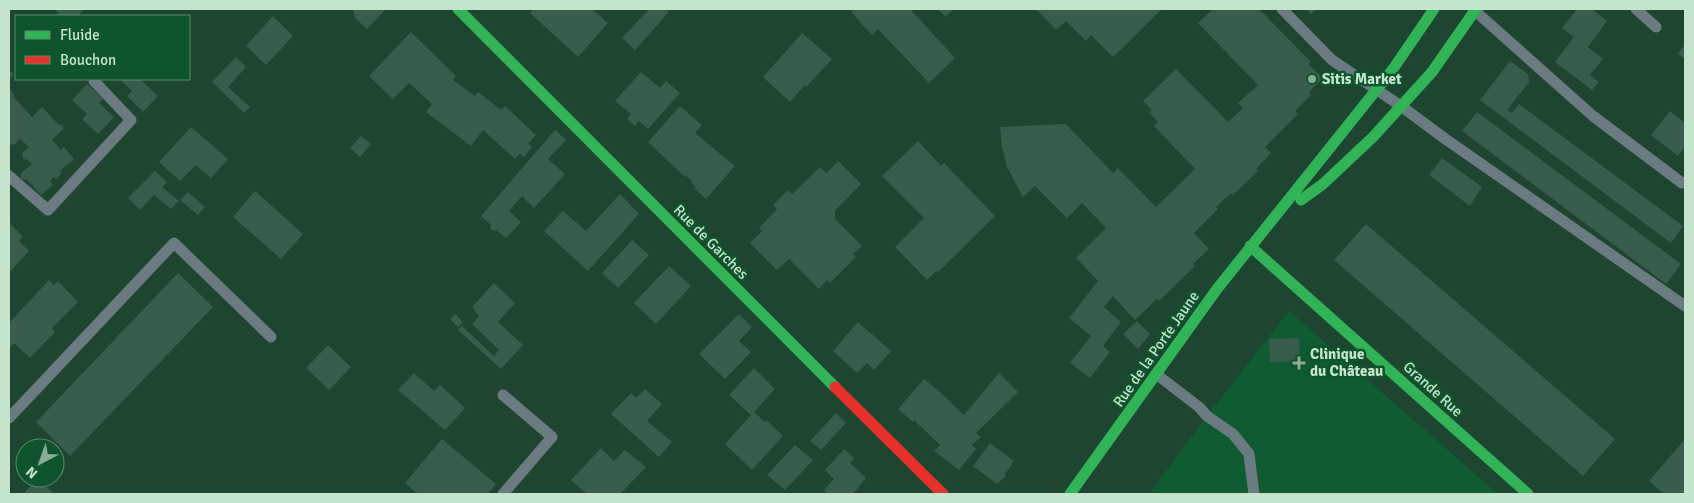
<svg xmlns="http://www.w3.org/2000/svg" width="1694" height="503" font-family="Signika,sans-serif">
<style>
.built{fill:#105b31}
.building{fill:#395c4d}
.lines{fill:none;stroke-linecap:round;stroke-linejoin:round}
.lane{stroke:#6a7c81;stroke-width:11}
.fast{stroke:#30b455;stroke-width:11}
.jam{stroke:#e5322d;stroke-width:11}
.poi-dot{fill:#8bac95;stroke:#0f542c;stroke-width:2}
.labels{text-anchor:middle;dominant-baseline:central;stroke-width:5;stroke-linejoin:round;paint-order:stroke}
.poi-label{font-size:15px;font-weight:bold;fill:#c5e4cc;stroke:#0f542c;text-anchor:start}
.street-label{font-size:15px;fill:#c5e4cc;stroke:#0f542c}
</style>
<rect width="100%" height="100%" fill="#1e452f"/>
<path class="built" d="M1289,311L1498,494H1149L1207,416Z"/>
<path class="building" d="M54,9H84L78,16H56L59,13Z
M353,9H386L367,29L355,18Z
M534,9H592L608,23L578,57L530,13Z
M649,9H665L669,12L635,50L622,38Z
M855,9H910L955,58L929,83L878,29L872,35L851,12Z
M938,9H954L945,17Z
M1036,9H1162L1113,57L1091,35L1086,41L1066,21L1056,30Z
M1213,9H1259L1311,62L1308,64L1323,78L1309,92L1311,95L1295,111L1298,114L1265,147L1271,153L1256,169L1258,171L1233,195L1231,193L1216,207L1218,209L1194,233L1209,249L1193,264L1195,266L1159,301L1157,299L1135,320L1113,296L1104,307L1121,322L1103,346L1110,352L1090,378L1070,363L1091,336L1069,318L1098,281L1076,258L1106,228L1082,203L1067,218L1035,186L1023,197L1007,167L1002,147L1000,127L1066,124L1113,173L1118,168L1156,207L1195,169L1154,126L1158,122L1149,112L1152,110L1143,101L1176,69L1228,122L1243,108L1238,103L1258,85L1198,23Z
M1306,9H1316L1311,14Z
M1577,9H1592L1607,21L1588,47L1603,59L1590,75L1599,82L1592,90L1555,62L1574,37L1562,28Z
M273,16L293,36L266,65L246,46Z
M411,32L456,76L453,80L475,96L478,92L501,110L505,106L536,135L528,144L532,147L524,157L520,154L515,159L483,130L471,146L426,112L432,104L409,83L393,99L369,76Z
M802,33L832,59L806,87L805,85L790,102L763,77Z
M1685,44V59L1678,54Z
M236,57L246,67L228,87L250,107L244,113L212,82Z
M1510,61L1528,74L1529,82L1507,110L1512,113L1519,104L1683,226L1671,243L1480,100Z
M9,70L14,75L9,79Z
M641,72L660,88L666,81L680,93L648,129L639,121L635,126L627,119L631,114L615,101Z
M119,79H144L142,81L158,96L143,112L127,96L132,91Z
M87,84L103,99L99,103L114,117L98,134L82,119L87,114L72,100Z
M9,88L14,94L13,96L32,117L42,107L59,125L61,124L64,128L52,140L61,150L64,147L74,159L60,171L62,173L56,179L54,177L50,181L53,185L41,195L27,180L21,179V173L32,164L28,160L23,159L22,153L29,147L20,139L14,145L9,144Z
M680,106L702,125L695,133L735,166L706,199L694,188L696,187L691,182L692,181L685,175L684,176L648,142Z
M1670,111L1685,123V146L1678,156L1651,135Z
M1477,112L1681,264L1666,284L1462,131Z
M191,127L228,159L211,178L196,165L180,181L159,162Z
M555,130L566,140L548,159L565,174L534,208L522,196L509,211L521,222L506,238L496,230L493,231L490,229L491,225L481,216Z
M361,136L371,144L360,157L350,148Z
M918,141L941,166L944,163L995,216L938,272L936,271L927,280L895,247L924,218L882,176Z
M1442,158L1482,187L1470,206L1429,175Z
M838,161L861,184L835,211V219L862,246L853,254L856,257L830,283L827,280L819,289L789,259L777,270L750,243L762,231L759,228L777,209L773,205L788,190L792,194L820,167L827,173Z
M155,171L167,182L162,187L179,201L171,209L154,195L140,210L128,198Z
M255,191L303,234L281,259L233,217Z
M188,192L205,207L198,215L180,200Z
M620,194L639,214L588,271L544,231L563,211L586,231Z
M9,222L23,237L19,241L29,251L9,273Z
M1366,224L1615,439L1583,476L1334,260Z
M632,240L649,255L618,288L602,273Z
M669,266L691,286L656,324L634,303Z
M178,273L213,307L70,456L36,422Z
M49,280L54,285L58,281L78,302L52,328L55,332L30,358L14,343L9,349V323Z
M494,283L515,303L498,322L523,345L501,369L458,330L462,326L494,356L499,350L472,324L479,316L472,307Z
M455,314L463,322L458,327L450,319Z
M739,314L752,327L739,341L751,352L725,379L699,354Z
M1137,321L1150,334L1138,349L1123,334Z
M858,322L891,351L874,370L867,363L857,373L833,351Z
M1299,338L1300,361L1270,362L1269,339Z
M328,345L351,367L329,390L306,368Z
M754,368L775,389L754,412L765,422L766,420L783,436L752,470L725,444L751,415L729,395Z
M414,373L434,391L440,385L465,408L445,430L398,390Z
M999,373L1018,392L976,433L981,437L972,445L976,449L959,470L934,451L940,445L914,420L913,422L898,409L924,379L939,391L964,415Z
M645,389L662,404L647,421L672,442L659,457L611,414L631,393L636,398Z
M836,413L846,423L821,450L810,441Z
M442,439L496,484L488,494H418L405,483Z
M1685,439V494H1664L1649,481Z
M990,443L1014,461L1005,474V477L997,484L973,466Z
M795,445L813,460L785,490L767,475Z
M601,448L614,461L625,450L646,467L620,494H587L571,480Z
M844,449L854,458L850,463L866,478L853,494H828L824,490L834,479L825,470Z
M38,478L54,494H23Z"/>
<g class="lines">
<path class="lane" d="M1282,9L1332,60L1401,106L1444,138L1685,306
M1636,9L1656,27
M1474,10L1593,116L1682,183
M9,176L48,210L131,120L94,81
M1156,374L1199,407L1207,416L1233,434L1249,454L1254,494
M503,395L552,437L503,494
M9,418L174,243L271,337"/>
<path class="fast" d="M458,9L835,387
M1301,200L1323,184L1373,137L1432,72L1476,9
M1250,246L1528,494
M1070,494L1217,289L1393,69L1434,9"/>
<path class="jam" d="M835,387L943,494"/>
</g>
<g class="poi-dot">
<circle cx="1312" cy="79" r="5"/>
<path d="M1296.5 355.5h5v5h5v5h-5v5h-5v-5h-5v-5h5z"/>
</g>
<g class="labels">
<g class="poi-label">
<text x="1322" y="79">Sitis Market</text>
<text x="1310" y="354">Clinique<tspan x="1310" dy="17">du Château</tspan></text>
</g>
<g class="street-label">
<text transform="translate(711 242) rotate(45)">Rue de Garches</text>
<text transform="translate(1156 349) rotate(-55)">Rue de la Porte Jaune</text>
<text transform="translate(1433 389) rotate(42)">Grande Rue</text>
</g>
</g>
<rect width="1694" height="503" fill="none" stroke="#c5e4cc" stroke-width="20"/>
<rect x="15" y="15" width="175" height="65" fill="#0f542c" stroke="#588e6c"/>
<rect x="25" y="31" width="25" height="8" fill="#30b455" stroke="#588e6c"/>
<text x="60" y="40" font-size="15" fill="#c5e4cc">Fluide</text>
<rect x="25" y="56" width="25" height="8" fill="#e5322d" stroke="#588e6c"/>
<text x="60" y="65" font-size="15" fill="#c5e4cc">Bouchon</text>
<g transform="translate(40 463) rotate(221)"><circle r="24" fill="#0f542c" stroke="#588e6c"/>
<path d="M0-4L9 19L0 12L-9 19Z" fill="#8bac95"/>
<text y="-8" font-size="14" font-weight="bold" text-anchor="middle" fill="#c5e4cc">N</text>
</g>
</svg>
